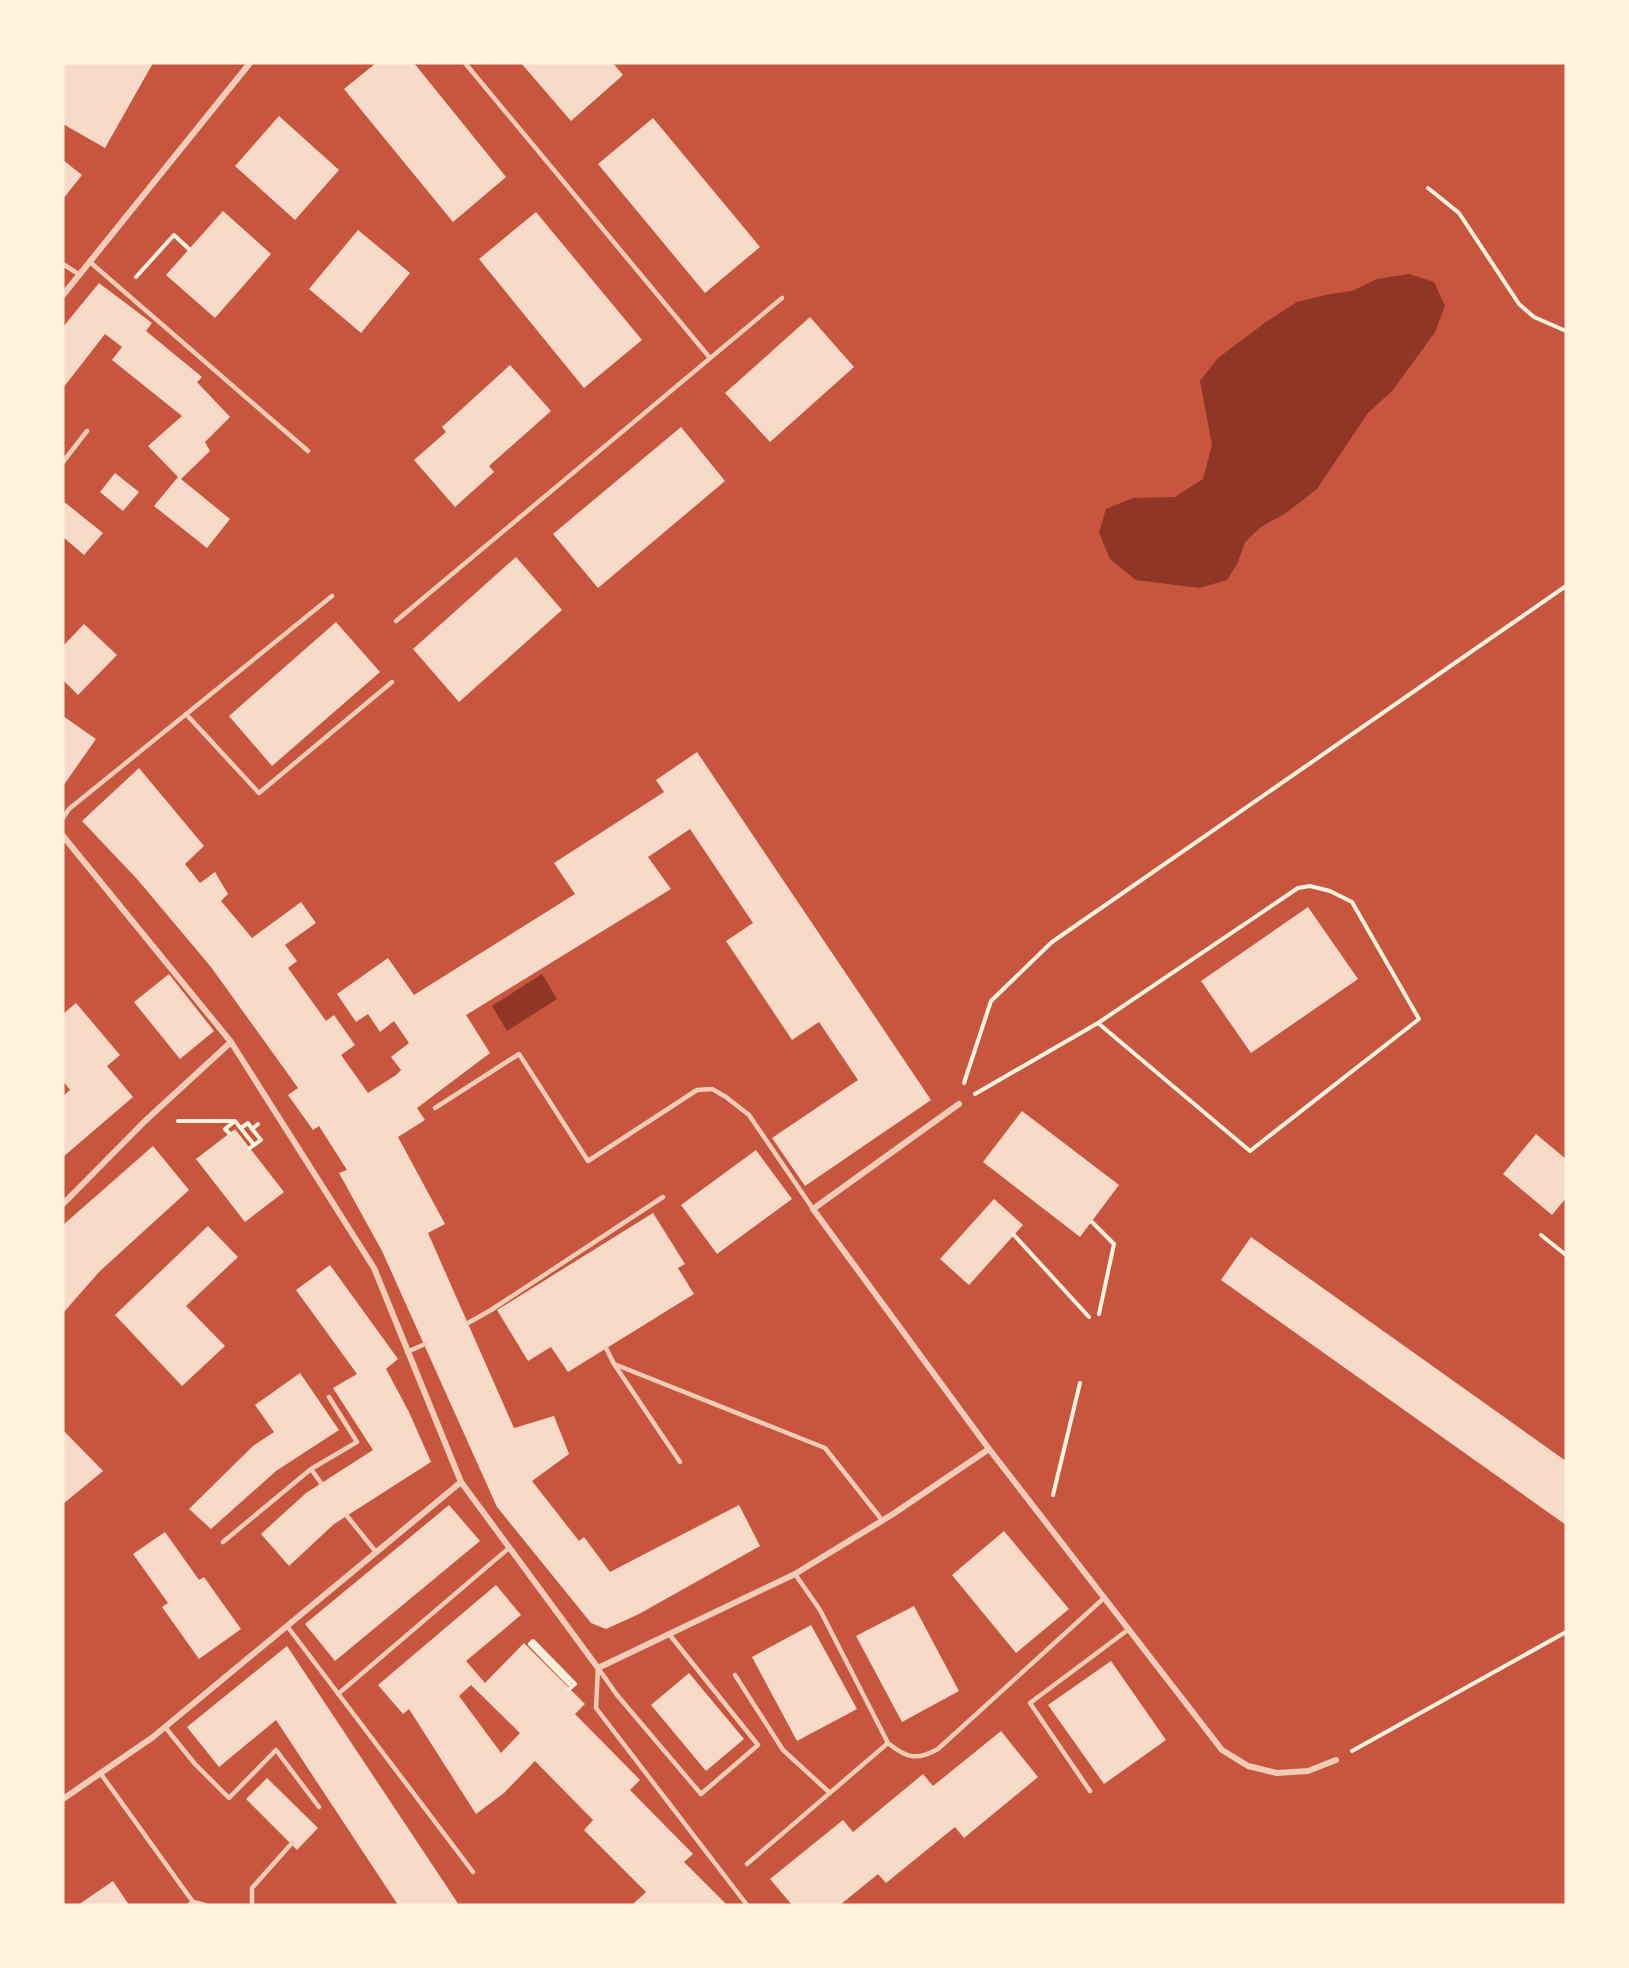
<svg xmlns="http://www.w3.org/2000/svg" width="1629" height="1968" font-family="'Noto Sans',sans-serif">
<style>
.water{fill:#8f3625}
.building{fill:#f7dbc8;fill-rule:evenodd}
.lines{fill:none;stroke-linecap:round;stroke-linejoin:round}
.path{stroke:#fff3e0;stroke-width:4}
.service{stroke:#f1ccb7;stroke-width:4.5}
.minor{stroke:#f1ccb7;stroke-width:6}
</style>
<rect width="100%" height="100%" fill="#c8553d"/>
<path class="water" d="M1409,274L1434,282L1445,306L1435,332L1393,390L1368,413L1317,489L1286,513L1261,527L1245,542L1238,562L1227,580L1199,588L1136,580L1110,559L1099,533L1106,509L1133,498L1175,497L1203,479L1212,445L1200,381L1218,358L1266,322L1297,302L1330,294L1352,291L1377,279Z
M542,974L557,999L507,1031L492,1006Z"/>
<path class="building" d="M63,63H153L105,148L63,124Z
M376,63H414L506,177L453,222L344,89Z
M521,63H613L623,75L571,121Z
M279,116L339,170L295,220L235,166Z
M653,118L760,247L705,293L598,164Z
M63,160L82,175L63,199Z
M223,211L271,254L215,318L166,275Z
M536,212L642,340L584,388L479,259Z
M358,230L410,273L361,333L309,289Z
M99,283L152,323L146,331L202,377L197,382L230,417L205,442L210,451L181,479L230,519L207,548L154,506L178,477L148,446L182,416L112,360L122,347L105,334L63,388V327Z
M810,317L854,367L770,442L725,393Z
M510,365L551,411L489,466L494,472L455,507L414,460L446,432L442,427Z
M681,427L725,481L598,588L553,534Z
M115,473L139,492L123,511L100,492Z
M63,501L103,533L84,555L63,537Z
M516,557L562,610L459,702L413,649Z
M336,622L380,672L272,766L229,716Z
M84,624L117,655L78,695L63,680V646Z
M63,716L96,739L63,786Z
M697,752L931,1100L805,1186L772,1138L858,1080L819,1022L792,1040L726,941L753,923L690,829L648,857L671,889L466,1015L490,1053L417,1108L425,1120L398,1137L445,1224L428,1233L514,1428L554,1416L569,1454L532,1481L579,1541L584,1537L610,1572L739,1505L760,1546L639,1614L606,1629L591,1623L497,1507L382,1251L339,1173L347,1170L319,1126L313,1130L288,1095L298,1088L211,967L137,879L82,821L139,768L204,846L185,864L200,883L215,872L228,894L221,901L252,938L301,902L316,923L285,945L297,961L288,968L326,1021L334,1015L355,1045L341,1055L368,1093L396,1075L401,1070L391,1057L409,1043L394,1021L380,1032L368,1014L356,1022L337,994L388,958L414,995L575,894L554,863L664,792L656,780Z
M1308,907L1358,979L1251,1053L1201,981Z
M169,974L214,1031L180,1059L134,1002Z
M76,1003L120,1055L107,1066L133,1097L63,1157V1096L70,1090L63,1081V1014Z
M1022,1111L1119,1185L1080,1237L983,1162Z
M235,1129L284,1192L245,1222L196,1159Z
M1536,1134L1566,1159V1198L1552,1215L1503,1174Z
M153,1146L189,1190L100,1271L63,1313V1225Z
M756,1150L792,1199L717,1254L681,1205Z
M994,1199L1023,1225L969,1285L940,1259Z
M653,1213L685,1264L678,1268L694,1294L568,1372L551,1347L528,1361L497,1310Z
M208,1226L238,1257L186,1306L225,1346L182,1386L115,1315Z
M1251,1237L1566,1461V1525L1221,1280Z
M330,1265L398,1359L386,1369L409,1412L431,1462L334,1524L289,1566L261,1534L306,1493L373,1450L333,1388L357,1374L296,1290Z
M300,1373L339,1430L276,1471L211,1529L189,1509L253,1446L274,1432L255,1405Z
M63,1430L103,1471L63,1504Z
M449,1505L480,1541L335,1661L305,1624Z
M1004,1531L1069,1609L1016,1653L952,1575Z
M165,1532L199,1580L204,1577L241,1629L199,1659L162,1607L168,1603L133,1554Z
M496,1585L521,1615L466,1661L485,1683L524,1643L585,1704L575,1714L640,1780L630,1790L693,1854L684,1862L727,1905H632L646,1892L584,1830L593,1820L535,1761L504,1793L476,1814L409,1709L403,1714L378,1685ZM471,1685L520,1733L501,1753L459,1696Z
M914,1606L959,1691L902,1722L856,1636Z
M811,1625L857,1709L797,1741L752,1657Z
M287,1646L459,1905H398L276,1720L219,1767L187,1727Z
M1111,1661L1166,1740L1104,1784L1048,1705Z
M689,1673L744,1739L706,1771L651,1705Z
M1001,1731L1038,1777L964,1838L955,1827L886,1883L878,1874L840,1905H792L770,1879L843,1820L853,1832L923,1774L933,1786Z
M267,1778L318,1828L297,1850L246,1799Z
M113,1881L129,1905H78Z"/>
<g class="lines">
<path class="path" d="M1428,188L1459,213L1519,304L1534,317L1566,331
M136,277L174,235L189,249
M964,1083L991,1001L1052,942L1566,586
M975,1094L1098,1023L1250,1151L1419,1019L1352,902L1330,891L1310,886L1298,888L1098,1023
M178,1121H235
M241,1128L248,1123L252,1129
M229,1133L225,1129L235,1121L254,1145
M250,1148L261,1140L252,1129L258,1124
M1092,1222L1114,1244L1099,1314
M1014,1235L1089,1317
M1541,1235L1566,1255
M1053,1495L1080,1383
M569,1684L530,1644L533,1641L575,1684L569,1689
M1352,1751L1566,1632"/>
<path class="service" d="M465,63L710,358
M90,262L308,451
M63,264L80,275
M63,462L87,431
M396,621L782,298
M186,714L259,793L392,682
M63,818L69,809L332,596
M435,1108L519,1054L588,1161L697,1090L712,1089L726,1097L749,1115L813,1209
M468,1323L491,1310L663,1197
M606,1348L614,1364L825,1448L882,1520
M407,1352L425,1344
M614,1364L680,1462
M321,1483L311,1469L357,1442L329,1397
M347,1516L376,1552
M223,1542L311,1469
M795,1574L820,1610L888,1743C906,1758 917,1761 938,1749L1104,1598
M287,1626L473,1872
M669,1634L758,1745L701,1794L617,1695L598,1668L596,1708L747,1905
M735,1675L783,1750L830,1793
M338,1694L509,1548
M165,1727L195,1764L229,1798L276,1750L319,1807
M101,1774L193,1902L189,1905
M1090,1791L1030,1703L1129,1629
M747,1864L888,1743
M193,1902L205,1905
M252,1905V1888L292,1843"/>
<path class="minor" d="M63,295L250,63
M63,836L231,1042L374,1268L461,1482L598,1668L795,1574L893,1514L989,1449L1222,1750L1248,1766L1277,1773L1308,1771L1336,1760
M959,1104L813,1209L989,1449
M63,1204L145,1121L231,1042
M63,1799L153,1737L461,1482"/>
</g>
<rect width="1629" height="1968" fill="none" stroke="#fff3e0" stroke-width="129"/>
</svg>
